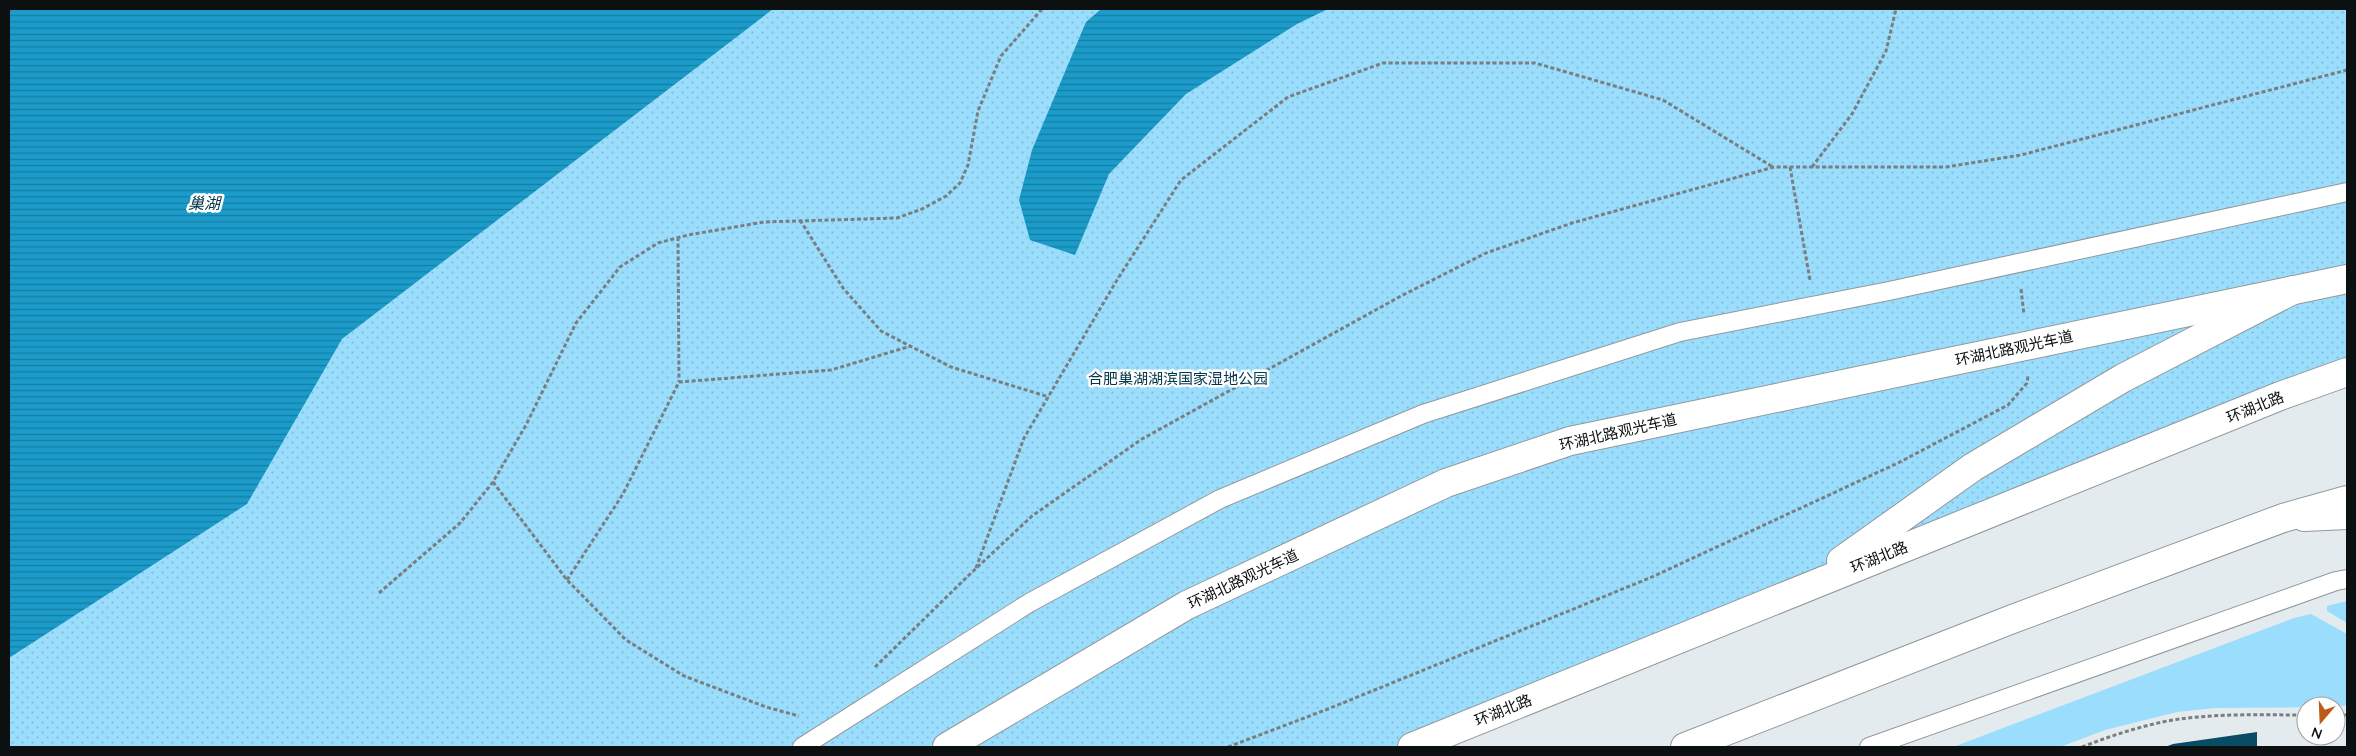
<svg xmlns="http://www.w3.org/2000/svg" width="2356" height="756" font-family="Quicksand,'Noto Sans SC',sans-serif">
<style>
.grass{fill:#9bddfc}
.park{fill:url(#park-dots)}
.water{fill:url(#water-rules)}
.building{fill:#094c64}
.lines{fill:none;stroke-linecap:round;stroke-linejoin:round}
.service-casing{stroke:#92999d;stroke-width:20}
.tertiary-casing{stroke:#92999d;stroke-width:30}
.primary-casing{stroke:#92999d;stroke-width:30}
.path{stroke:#797e81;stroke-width:3;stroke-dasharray:4 2.5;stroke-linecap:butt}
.service{stroke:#fff;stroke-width:18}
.tertiary{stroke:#fff;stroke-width:28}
.primary{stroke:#fff;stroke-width:28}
.labels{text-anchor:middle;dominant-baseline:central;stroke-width:5;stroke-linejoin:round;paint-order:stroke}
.street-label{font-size:15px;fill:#0d1011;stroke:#fff}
.park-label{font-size:15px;fill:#023649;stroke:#fff}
.water-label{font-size:16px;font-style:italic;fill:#023649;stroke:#fff}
</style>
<defs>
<pattern id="park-dots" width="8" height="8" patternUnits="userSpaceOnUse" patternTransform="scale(1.25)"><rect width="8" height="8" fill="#9bddfc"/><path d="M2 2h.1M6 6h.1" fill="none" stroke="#84bdd7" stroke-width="1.8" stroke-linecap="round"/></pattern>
<pattern id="water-rules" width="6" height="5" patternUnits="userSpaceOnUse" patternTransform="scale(1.25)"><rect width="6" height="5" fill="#1b9bc9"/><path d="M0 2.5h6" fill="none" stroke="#167da2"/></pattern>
</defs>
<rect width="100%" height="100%" fill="#e3ebef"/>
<path class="grass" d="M2347,601V623L2327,611V606Z
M2311,614L2347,634V705L2336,707L2215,708L2177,712L2105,730L2060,747H1953L2294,618Z"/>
<path class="park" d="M9,9H2347V372L1412,747H9Z"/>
<path class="water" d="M9,9H773L342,339L247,504L9,658Z
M1101,9H1328L1297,24L1186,94L1109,174L1075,255L1030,240L1019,200L1032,150L1086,22Z"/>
<path class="building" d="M2257,732V747H2165L2173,744Z"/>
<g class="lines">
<defs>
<path id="service" d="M802,747L1029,603L1220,499L1423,414L1680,332L1889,291L2347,192
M1869,747L2336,581L2347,579"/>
<path id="tertiary" d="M2304,517L2347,515
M947,747L1187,605L1446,483L1570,441L2347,279"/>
<path id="primary" d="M1841,561L1973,467L2123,378L2293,290
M1412,747L2280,396L2347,372
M1685,747L2010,620L2283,518L2347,500"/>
</defs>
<use href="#service" class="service-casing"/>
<use href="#tertiary" class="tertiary-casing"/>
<use href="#primary" class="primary-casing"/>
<path class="path" d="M1790,167L1810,280
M1812,167L1852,114L1886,51L1896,9
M800,220L843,288L881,331L951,367L1049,397
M678,237L679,382
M2021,289L2024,315
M493,482L567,580L626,640L684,676L766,707L799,716
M976,568L1024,438L1117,280L1181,180L1288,97L1383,63H1535L1663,100L1773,167
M567,580L623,494L679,382L831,370L911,346
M379,593L460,523L493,482L526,425L576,323L620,267L658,243L688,235L764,222L897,218L922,209L946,196L960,183L968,165L978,111L1001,56L1042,9
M875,667L969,575L1032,516L1142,439L1401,296L1486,253L1572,223L1774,167H1946L2021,155L2347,70
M2336,715H2347
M1228,747L1328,709L1652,577L1898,463L2008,405L2027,383L2028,376
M2082,747C2110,736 2138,727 2167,721C2212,713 2260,715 2306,715"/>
<use href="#service" class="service"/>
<use href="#tertiary" class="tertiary"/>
<use href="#primary" class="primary"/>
</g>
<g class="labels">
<g class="street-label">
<text transform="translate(2014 348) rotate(-12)">环湖北路观光车道</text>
<text transform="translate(2255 407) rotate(-22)">环湖北路</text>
<text transform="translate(1618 432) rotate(-13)">环湖北路观光车道</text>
<text transform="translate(1879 557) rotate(-22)">环湖北路</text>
<text transform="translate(1243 579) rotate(-25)">环湖北路观光车道</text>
<text transform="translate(1503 710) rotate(-22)">环湖北路</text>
</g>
<g class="park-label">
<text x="1178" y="378">合肥巢湖湖滨国家湿地公园</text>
</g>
<g class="water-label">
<text x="204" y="203">巢湖</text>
</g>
</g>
<rect width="2356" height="756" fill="none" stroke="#0d1011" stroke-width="20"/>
<g transform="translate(2321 721) rotate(199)"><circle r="24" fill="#ffffff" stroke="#9e9fa0"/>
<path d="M0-4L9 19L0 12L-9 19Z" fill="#bd5c1a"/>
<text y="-8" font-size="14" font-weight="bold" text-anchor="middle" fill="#0d1011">N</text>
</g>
</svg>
